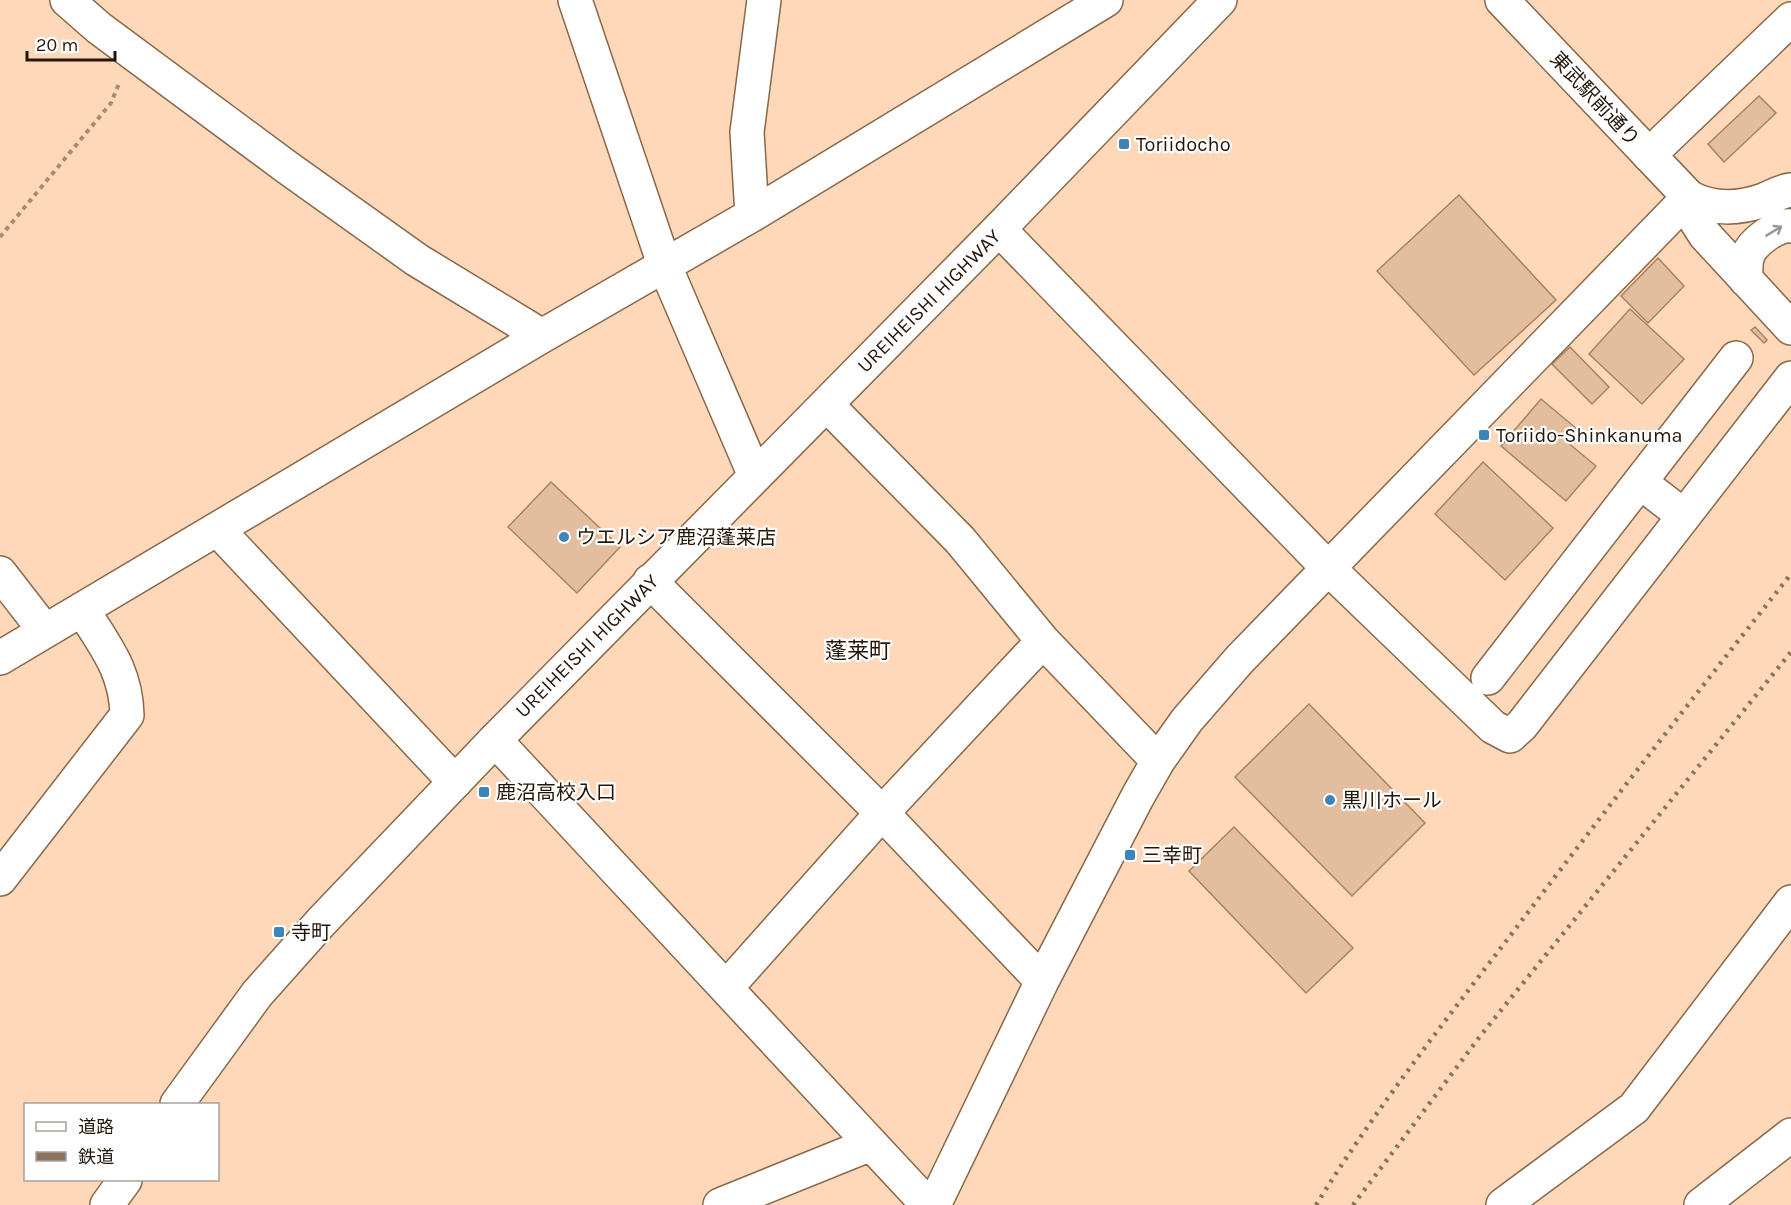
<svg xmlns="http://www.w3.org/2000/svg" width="1791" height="1205" font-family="Karla,'Noto Sans JP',sans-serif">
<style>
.building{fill:#e3be9e;stroke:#a68365;stroke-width:1.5}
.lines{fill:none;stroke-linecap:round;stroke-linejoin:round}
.minor-casing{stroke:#89684a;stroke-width:36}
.major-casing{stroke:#89684a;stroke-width:36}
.highway-casing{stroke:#89684a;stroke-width:36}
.path{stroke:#a78b73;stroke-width:4;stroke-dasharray:4.5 4.5;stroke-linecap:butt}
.minor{stroke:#fff;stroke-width:33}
.major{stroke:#fff;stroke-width:33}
.highway{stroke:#fff;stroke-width:33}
.rail{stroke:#8c735d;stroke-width:4.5;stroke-dasharray:3 6;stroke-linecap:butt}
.oneway{stroke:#9c9690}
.poi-dot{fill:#3c84b9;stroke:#fff;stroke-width:2}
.labels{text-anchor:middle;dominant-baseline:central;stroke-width:4.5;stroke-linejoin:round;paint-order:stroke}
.street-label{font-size:20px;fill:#231609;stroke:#fff}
.poi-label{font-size:20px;fill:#231609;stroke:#fff;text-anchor:start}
.quarter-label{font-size:22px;fill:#231609;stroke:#fff}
</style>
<rect width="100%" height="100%" fill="#fed8b8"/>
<path class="building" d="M1759,96L1776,113L1724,162L1708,144Z
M1459,195L1556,300L1474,375L1377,271Z
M1658,258L1684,286L1648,323L1621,296Z
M1630,309L1684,359L1642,404L1589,354Z
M1755,327L1767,340L1764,343L1751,330Z
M1570,347L1609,387L1592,404L1552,364Z
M1541,399L1577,429L1567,442L1596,466L1566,501L1501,446Z
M1483,462L1553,528L1505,580L1435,514Z
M551,482L620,547L577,593L508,527Z
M1309,704L1425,823L1352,896L1235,777Z
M1234,827L1353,948L1306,993L1189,871Z"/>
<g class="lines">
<defs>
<path id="minor" d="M67,0L99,28L288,168L417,260L542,336
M575,0L664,264L755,476
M1649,155L1791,19
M1689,197L1691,213L1705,235L1791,328
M1689,197C1713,210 1739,209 1764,200C1773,196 1781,191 1791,190
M752,215L747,132L764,0
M999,229L1328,568L1493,727L1510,736L1522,725L1791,378
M1746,280C1746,272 1745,263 1748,255C1753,242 1777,224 1791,226
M827,405L960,540L1043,641L1158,761
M1640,482L1684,516
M218,530L455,782
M0,573L45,631
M650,581L882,813L1042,981
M0,658L542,336L752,215L1106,0
M1488,678L1736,358
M495,740L928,1205
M0,879L127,715C126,670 105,646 82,609
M726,988L882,813L1043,641
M720,1205L871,1144
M934,1205L1042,981L1138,796L1158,761L1187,720L1240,659L1689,197
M1503,1205L1634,1108L1791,902
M1701,1205L1791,1135"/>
<path id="major" d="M1502,0L1689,197"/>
<path id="highway" d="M177,1104L257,994L322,921L495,740L999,229L1220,0
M107,1205L125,1180"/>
</defs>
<use href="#minor" class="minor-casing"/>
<use href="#major" class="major-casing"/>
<use href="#highway" class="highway-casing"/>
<path class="path" d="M0,237L111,103L120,81"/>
<use href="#minor" class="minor"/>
<use href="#major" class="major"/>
<use href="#highway" class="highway"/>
<path class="rail" d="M1316,1205C1373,1113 1441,1026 1507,940C1600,817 1695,695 1791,574
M1353,1205L1481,1035L1791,652"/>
</g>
<defs><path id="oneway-shaft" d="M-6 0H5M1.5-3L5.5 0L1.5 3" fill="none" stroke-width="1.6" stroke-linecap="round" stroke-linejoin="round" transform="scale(1.5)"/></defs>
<use class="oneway" href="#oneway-shaft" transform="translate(1774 231) rotate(-31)"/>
<g class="poi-dot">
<rect x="1118" y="138" width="12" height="12" rx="3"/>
<rect x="1478" y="429" width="12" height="12" rx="3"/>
<circle cx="564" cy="537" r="6"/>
<rect x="478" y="786" width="12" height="12" rx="3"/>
<circle cx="1330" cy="800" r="6"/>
<rect x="1124" y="849" width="12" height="12" rx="3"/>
<rect x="273" y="926" width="12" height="12" rx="3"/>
</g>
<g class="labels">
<g class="street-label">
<text transform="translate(1595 99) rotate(47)">東武駅前通り</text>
<text transform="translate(929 301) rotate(-45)">UREIHEISHI HIGHWAY</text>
<text transform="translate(587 646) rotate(-45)">UREIHEISHI HIGHWAY</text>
</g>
<g class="poi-label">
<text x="1136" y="144">Toriidocho</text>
<text x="1496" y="435">Toriido-Shinkanuma</text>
<text x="576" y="537">ウエルシア鹿沼蓬莱店</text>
<text x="496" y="792">鹿沼高校入口</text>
<text x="1342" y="800">黒川ホール</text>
<text x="1142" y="855">三幸町</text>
<text x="291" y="932">寺町</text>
</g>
<g class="quarter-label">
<text x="858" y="651">蓬莱町</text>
</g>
</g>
<rect x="24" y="1103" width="195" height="78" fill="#ffffff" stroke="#a7a29d" stroke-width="1.5"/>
<rect x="36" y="1122" width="30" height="9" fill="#ffffff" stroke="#a7a29d" stroke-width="1.5"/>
<text x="78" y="1133" font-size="18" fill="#231609">道路</text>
<rect x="36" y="1152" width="30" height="9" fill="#8c735d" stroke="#a7a29d" stroke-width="1.5"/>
<text x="78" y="1163" font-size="18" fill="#231609">鉄道</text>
<path d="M27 51v9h88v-9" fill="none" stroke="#231609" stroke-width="3"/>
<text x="36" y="51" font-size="18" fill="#231609" stroke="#ffffff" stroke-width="4.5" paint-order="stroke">20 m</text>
</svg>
